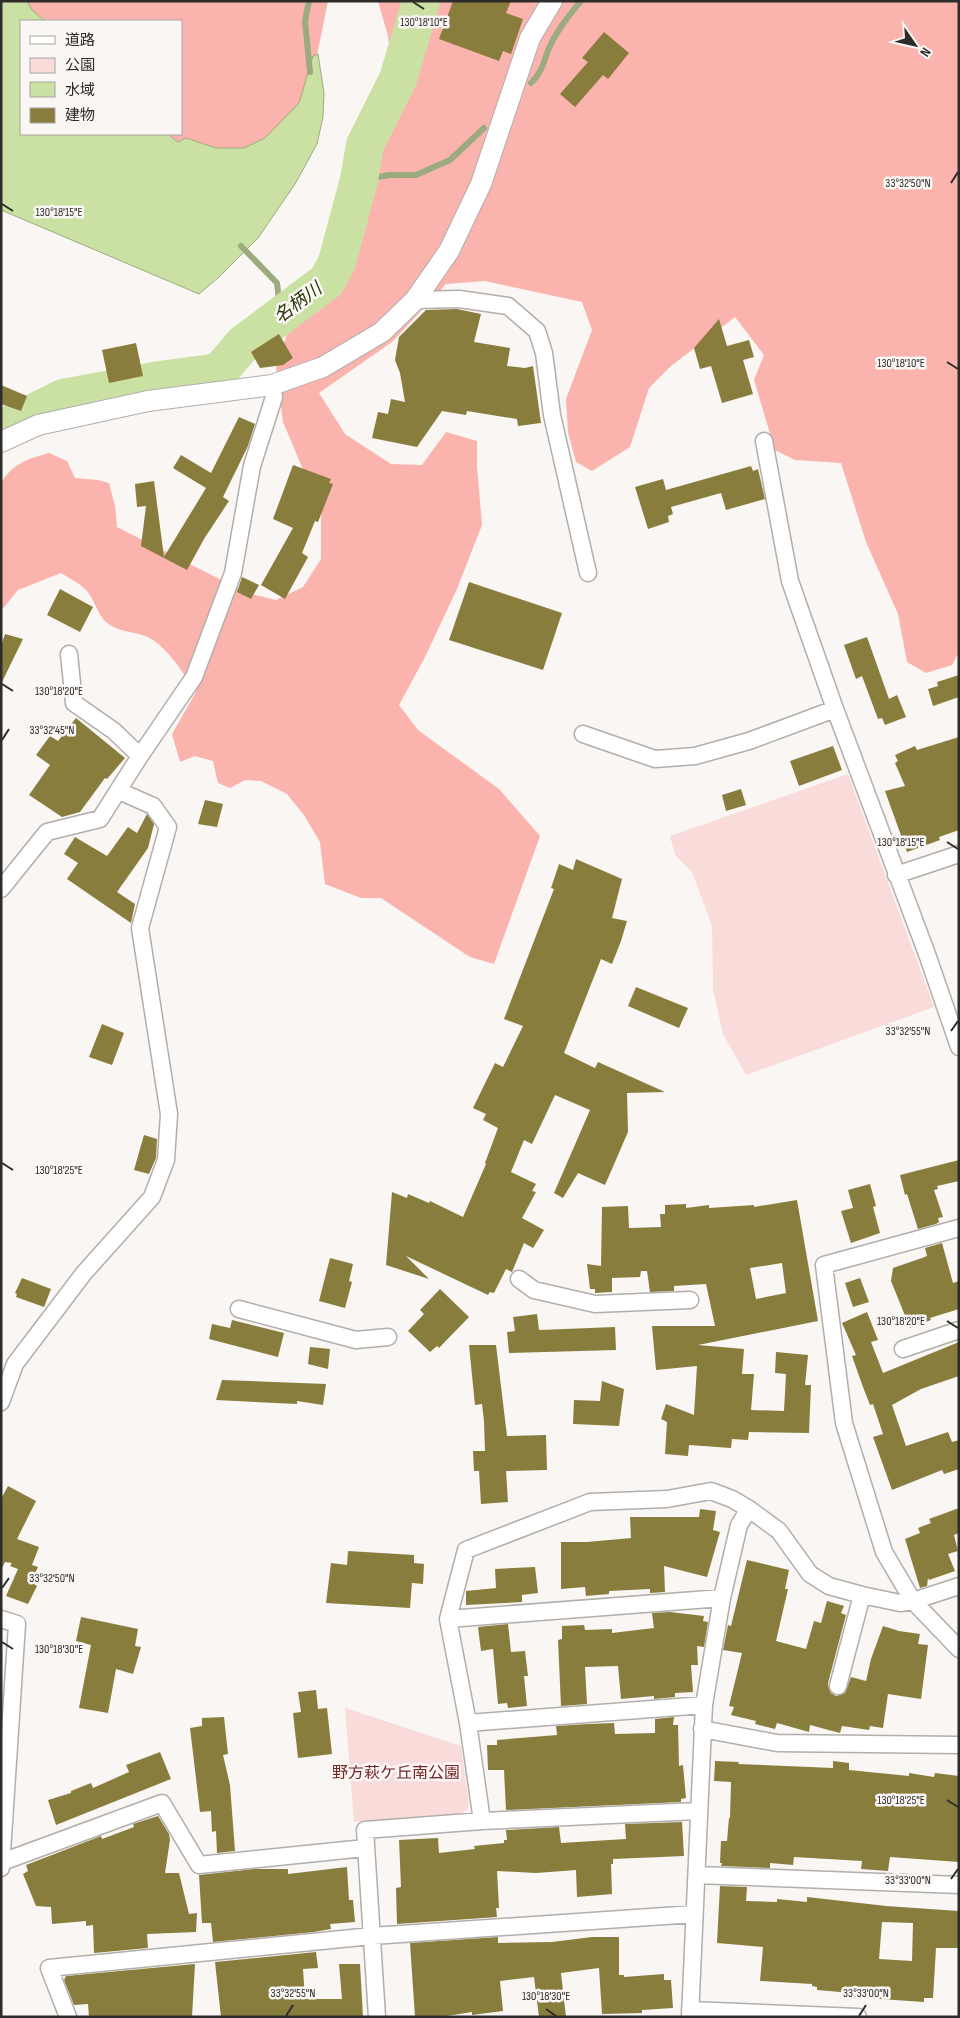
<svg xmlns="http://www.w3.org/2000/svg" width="960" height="2018" font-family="'Sofia Sans Condensed','Noto Sans JP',sans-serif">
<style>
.green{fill:#f9dcda}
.forest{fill:#fbb3ae}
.water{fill:#cbe1a3;stroke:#9cab7f}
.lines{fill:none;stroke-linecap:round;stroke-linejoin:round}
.stream{stroke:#9cab7f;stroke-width:6}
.river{stroke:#cbe1a3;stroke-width:38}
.building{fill:#897d3e;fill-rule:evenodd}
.minor-casing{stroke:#b1aeab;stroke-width:19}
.tertiary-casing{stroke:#b1aeab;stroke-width:22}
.minor{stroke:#fff;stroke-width:16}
.tertiary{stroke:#fff;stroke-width:20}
.ticks{fill:none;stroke:#2d2c2b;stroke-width:2}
.labels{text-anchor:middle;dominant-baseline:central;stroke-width:5;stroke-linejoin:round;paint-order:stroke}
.park-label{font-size:16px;fill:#772526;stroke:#f9f6f3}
.water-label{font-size:18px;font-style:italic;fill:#2a3608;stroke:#f9f6f3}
.ticks-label{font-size:12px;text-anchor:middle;fill:#2d2c2b;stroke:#f9f6f3;stroke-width:5;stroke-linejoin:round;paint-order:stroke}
</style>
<rect width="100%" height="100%" fill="#f9f6f3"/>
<path class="green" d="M848,774L934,1007L746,1075L723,1034L713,989L712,926L692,872L675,855L670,836Z
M345,1708L461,1746L469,1805L467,1810L456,1815L354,1822Z"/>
<path class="forest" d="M20,1H328L311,85L300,115L259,151L189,153L140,134H181V21H35Z
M378,1H959V652L952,665L926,673L907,662L898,614L866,542L841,463L795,460L775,450L754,380L764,355L735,317L671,366L649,388L630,447L592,471L576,462L568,432L566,399L592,330L582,302L485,281L446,284L392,342L319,393L345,434L391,464L422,465L446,432L477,441V466L482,525L457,589L425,657L399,705L418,730L499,789L540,836L494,964L470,957L381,898H361L325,884L320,842L304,815L287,794L261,781L245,780L230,788L218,783L213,761L195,756L180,762L172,734L196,692C185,675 164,642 145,636C131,631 118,632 106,622C98,616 94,598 86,590C79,583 69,578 61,573L18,590L1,611V483C13,463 28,459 49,453L67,461L75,478L98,480L109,483L115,506L117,527L247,593L276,600L303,587L321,559V512L283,422L276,367L297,304L382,137L393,88L388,36Z"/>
<path class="water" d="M1,1H27L32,10L45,21H21V134H168L178,142L186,138L216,148H244L265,138L299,103L313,56L318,54L324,93L323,117L317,144L295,184L258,238L219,277L199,294L1,210Z"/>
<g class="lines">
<path class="stream" d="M309,1L305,21L310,72
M531,83C543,71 543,63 549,48C557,30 568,16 581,1
M359,180L390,175H416L450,160L484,128
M241,246L277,283L281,317"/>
<path class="river" d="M1,429L63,398L160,380L219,372L243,344L327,281L337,262L359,180L365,145L398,79L421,1"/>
</g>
<path class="building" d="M453,1H511L506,13L523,19L511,54L503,51L499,61L439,39Z
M604,32L629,53L608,79L603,75L575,107L560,94L588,62L582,58Z
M457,309L481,314L474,342L510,348L507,366L525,368L533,366L541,423L518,426L517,419L467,411L466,415L442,411L417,447L372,438L378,412L388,414L391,399L405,402L400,373L395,360L399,337L426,310Z
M719,319L727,346L749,340L754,357L743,360L753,394L722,403L711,366L700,369L694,348Z
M279,334L293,358L283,365L260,368L251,352Z
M136,343L143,376L109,383L102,350Z
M1,385L27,396L21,411L1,404Z
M239,417L255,424L248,446L223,497L229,501L204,539L187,570L141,546L146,506L137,507L135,484L154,481L164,557L206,488L173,468L181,455L211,473Z
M293,465L331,479L329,483L333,484L318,522L315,521L302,553L308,557L285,599L261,585L293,528L273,519Z
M751,466L753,471L758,469L765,499L726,510L721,493L671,507L673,514L668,516L669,522L648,529L635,487L663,479L666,490Z
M242,577L259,585L251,599L237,592Z
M469,582L562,613L543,670L449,640Z
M60,589L93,607L80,632L47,615Z
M5,634L23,639L1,684V646Z
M867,637L889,699L897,695L906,717L885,725L882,718L878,719L862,676L856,679L844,645Z
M959,675V697L933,706L928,689L938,686L937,682Z
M76,718L125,758L107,779L105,778L80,812L62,817L29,795L50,765L36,755L50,736L58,741Z
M959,737V830L939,837L940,840L907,852L885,791L905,786L895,763L898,761L895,755L915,746L917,750Z
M833,746L842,770L799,786L790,761Z
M741,789L746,805L726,811L722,795Z
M205,800L223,804L217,827L198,824Z
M147,814L154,824L148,848L117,892L135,904L131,923L67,879L78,863L64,854L75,837L107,856L128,827L137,833Z
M576,859L622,879L612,918L627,921L621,941L612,964L601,959L564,1053L595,1068L598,1062L665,1092L627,1093L628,1132L605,1185L578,1173L563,1198L554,1193L590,1110L555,1095L532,1144L524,1140L511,1172L536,1184L532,1191L536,1192L522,1218L544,1230L533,1248L524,1243L512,1272L506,1269L494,1293L490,1292L488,1295L406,1256L429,1279L386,1265L392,1192L407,1198L408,1194L429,1203L430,1201L463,1217L486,1164L485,1163L498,1128L483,1120L486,1114L473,1108L495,1063L503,1067L523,1026L504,1019L554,889L551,888L559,864L573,870Z
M636,987L688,1008L679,1028L628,1006Z
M102,1024L124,1033L112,1065L89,1057Z
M144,1135L157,1139L156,1158L149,1174L134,1170Z
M959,1160V1181L937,1186L938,1189L934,1190L943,1217L938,1218L939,1222L936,1224L918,1229L907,1194L905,1195L900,1175Z
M870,1184L876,1206L873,1207L880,1233L851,1243L841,1211L853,1208L848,1190Z
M797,1200L818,1321L698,1345L744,1349L742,1374H754L751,1410L784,1411L786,1374L775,1373L776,1352L808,1355L805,1385H811L809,1433L749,1432L748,1440L732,1439L731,1448L689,1445L688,1456L665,1454L667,1422L661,1419L666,1404L694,1415L697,1366L656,1370L652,1326H715L706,1284L674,1286V1291L650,1292L647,1271H641L640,1277L612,1278V1292L595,1293V1289H590L587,1264L601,1266L602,1207L628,1206L629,1228L661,1227L660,1214H665V1205L686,1204V1208L709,1205V1208L754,1205V1207ZM782,1263L786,1293L756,1299L750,1268Z
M942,1243L953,1283L959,1281V1309L930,1318L931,1320L910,1328L891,1281L893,1268L922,1258L927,1256L925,1248Z
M330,1258L353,1264L349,1281L352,1282L345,1308L319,1301Z
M22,1278L51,1289L44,1307L16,1297L17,1294L15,1293Z
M860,1278L869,1302L853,1307L845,1283Z
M440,1289L469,1317L439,1348L437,1346L430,1352L408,1331L424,1314L420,1310Z
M867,1312L878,1340L871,1342L883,1373L959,1342V1376L921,1389L892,1405L906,1446L948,1432L952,1442L959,1440V1469L944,1474L942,1470L892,1490L873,1437L883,1434L873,1404L870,1405L863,1387L852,1356L856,1355L842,1323Z
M537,1314L539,1330L615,1327L616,1350L509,1353L507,1332L515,1331L513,1317Z
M232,1320L284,1333L278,1357L209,1339L212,1324L230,1328Z
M469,1345H496L507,1436L546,1435L547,1470L506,1471L508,1502L481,1504L479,1471H474L473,1451H485L484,1421L482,1404L475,1405Z
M310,1347L330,1349L328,1369L308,1364Z
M222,1380L326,1384L323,1405L297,1401V1404L216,1400Z
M602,1381L624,1389L619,1426L573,1424L574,1400L600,1401Z
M8,1486L36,1501L17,1539L39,1547L32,1565L38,1567L31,1582L37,1586L28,1604L6,1596L18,1569L10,1566L12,1563L5,1562L1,1570V1499Z
M959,1508V1533L954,1535L958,1551L948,1554L955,1571L929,1580L928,1578L927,1586L920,1588L905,1539L920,1533L918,1528L931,1523L929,1519Z
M700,1509L716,1511L713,1530L720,1532L707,1577L664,1566L665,1592L650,1593V1589L609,1591V1594L586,1596L585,1587L561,1589V1542H587L631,1538L630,1517H699Z
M348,1551L414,1555V1563L424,1564L423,1584L412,1583L410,1608L326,1603L331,1563L347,1565Z
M747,1560L789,1570L785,1589H788L776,1641L806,1649L814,1621L821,1623L827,1601L844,1606L841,1613L846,1615L828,1683L829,1689L831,1693L836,1696L845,1693L851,1677L866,1681L871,1659L883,1626L899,1631L920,1634L918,1644L928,1645L921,1699L888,1694L883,1728L870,1726L869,1730L842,1726L840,1733L810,1725L809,1732L777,1723L775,1729L755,1724L756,1721L731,1715L734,1707L729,1706L742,1653L723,1650L728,1625L731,1626Z
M535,1567L538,1593L522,1595V1602L466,1605V1591L496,1588L495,1569Z
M670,1612L704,1616L703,1621L708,1622L704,1647L697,1646L698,1665H691L693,1692L675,1693V1697L654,1699V1696L621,1699L618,1666L585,1667L587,1704L561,1706L558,1640L562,1639V1626L584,1625L585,1630L612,1629V1633L654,1628L652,1613Z
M81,1617L138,1629L135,1646L141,1647L133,1674L116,1669L108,1713L79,1708L91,1645L76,1641Z
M508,1624L511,1652L525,1651L528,1676H524L527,1706L508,1708L507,1703L498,1704L493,1649L481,1651L478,1627Z
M316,1690L318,1709L327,1708L332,1754L298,1758L293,1713L301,1712L298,1692Z
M224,1717L228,1754L223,1755L230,1785L235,1851L217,1853L216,1831L212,1832L211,1811L200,1812L190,1728L202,1726V1718Z
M674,1717L673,1725H678L679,1766L683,1765L686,1798L681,1799V1802L506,1810L504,1770H488L487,1745H497V1740L557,1735L556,1726L588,1724L614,1723L615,1734L655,1733V1719Z
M160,1752L171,1779L56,1825L48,1800L71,1793V1791L91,1783L93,1788L129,1772L126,1765Z
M715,1761L739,1762L738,1764L833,1768V1761L849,1763V1770L909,1776V1773L934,1777L935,1773L959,1776V1862L890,1857L888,1871L861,1869L862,1861L794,1857L793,1865L770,1863V1868L721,1866L722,1863H720L721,1841H727L729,1818H730L731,1782L714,1781Z
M158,1816L169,1834L170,1840L165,1873H179L189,1914L197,1913L196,1932L147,1934L148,1948L94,1953L93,1925L86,1926V1921L52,1924L51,1907L36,1906L23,1874L28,1871L26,1865L101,1836L102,1839L134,1827L133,1824Z
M682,1822L684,1856L613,1859V1864H611L612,1894L577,1897L576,1870L536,1873L497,1871L499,1908H496L497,1917L397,1924L396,1888L401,1887L399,1840L438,1838L439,1853L475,1849L474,1846L504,1843V1840H507L506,1830L559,1827L561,1843L626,1839L625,1824Z
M347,1867L349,1900H353L355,1922L330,1924L331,1929L314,1932L213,1942L211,1923H202L199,1875L254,1869H288V1874Z
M720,1886L747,1887L746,1901L777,1902V1899L807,1902V1897L886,1906L959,1911V1948H936L933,1998H924V2002L851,1997L852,1993L817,1990V1987L812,1986V1984L760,1981L763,1947L717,1943ZM882,1922L913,1923L912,1961L879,1959Z
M498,1937V1943L552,1942L592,1937H619V1975H624V1977L664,1974V1980H671L673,2008L642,2010V2013L602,2014L599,1968L561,1973L566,2017H539L534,1977L500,1981L503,2011L472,2015V2012L440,2017H415L410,1943Z
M316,1952L318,1968L303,1969L305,1999H342L339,1964H360L363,2017H221L215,1962Z
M195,1964L192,2017H89L88,2004L74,2005L64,1980L66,1976Z"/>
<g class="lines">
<defs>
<path id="minor" d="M415,300L459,299L508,306L537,331L544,353L552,415L588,573
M764,441L790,581L835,709L927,954L959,1047
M69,654L74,703L114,731L140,756
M583,734L655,759L695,756L749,741L835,709
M896,875L959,854
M1,889L47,832L100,819L140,756L194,677L233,573L252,466L274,397L272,385
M959,1228L824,1265L844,1423L884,1552L913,1601L959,1649
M519,1279L534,1290L595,1304L690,1300
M239,1309L356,1340L388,1337
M903,1349L959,1330
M1,1402L15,1364L84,1273L152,1197L166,1160L169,1114L140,928L168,827L153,806L119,791
M1,1619L17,1624L1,1868
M448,1619L722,1598
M838,1686L862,1595
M468,1723L704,1705
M702,1729L777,1743L959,1745
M482,1821L468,1723L448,1619L466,1550L590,1502L667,1499L711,1491L732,1499L749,1509L779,1531L810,1574L829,1586L862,1595L900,1603L913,1601L959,1586
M2,1862L162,1803L199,1865L365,1848
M697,1875L959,1885
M690,2010L858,2017
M68,2017L49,1968L372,1936L694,1914
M377,2017L365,1830L482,1821L698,1811
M690,2017L704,1705L722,1598L739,1525L749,1509"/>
<path id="tertiary" d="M1,442L38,425L148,401L272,385L323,367L382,332L415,300L449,251L481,184L530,38L552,1"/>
</defs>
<use href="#minor" class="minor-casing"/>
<use href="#tertiary" class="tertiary-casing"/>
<use href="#minor" class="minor"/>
<use href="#tertiary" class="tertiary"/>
</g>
<path class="ticks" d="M413,2L424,9M951,183L958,172M2,204L13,211M947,362L958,369M2,684L13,691M2,740L9,729M947,842L958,849M951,1031L958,1021M2,1163L13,1170M947,1321L958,1328M2,1588L9,1578M2,1642L13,1649M947,1800L958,1807M951,1879L958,1869M546,2009L556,2016M286,2016L293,2005M859,2016L866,2005"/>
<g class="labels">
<g class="park-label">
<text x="396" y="1773">野方萩ケ丘南公園</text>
</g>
<g class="water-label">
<text transform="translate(298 303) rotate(-37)">名柄川</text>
</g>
</g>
<g class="ticks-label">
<text x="424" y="26">130°18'10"E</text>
<text x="908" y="187">33°32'50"N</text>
<text x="59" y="216">130°18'15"E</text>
<text x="901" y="367">130°18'10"E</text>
<text x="59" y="695">130°18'20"E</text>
<text x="52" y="734">33°32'45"N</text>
<text x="901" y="846">130°18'15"E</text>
<text x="908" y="1035">33°32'55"N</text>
<text x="59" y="1174">130°18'25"E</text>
<text x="901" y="1325">130°18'20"E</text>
<text x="52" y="1582">33°32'50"N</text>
<text x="59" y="1653">130°18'30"E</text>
<text x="901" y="1804">130°18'25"E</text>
<text x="908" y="1884">33°33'00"N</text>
<text x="293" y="1997">33°32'55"N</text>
<text x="866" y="1997">33°33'00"N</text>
<text x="546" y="2000">130°18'30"E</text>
</g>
<rect width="960" height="2018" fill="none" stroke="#2d2c2b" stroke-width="5"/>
<rect x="20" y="20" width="162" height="115" fill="#f9f6f3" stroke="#a7a5a3"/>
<rect x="30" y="36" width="25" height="8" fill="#ffffff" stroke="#a7a5a3"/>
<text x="65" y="45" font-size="15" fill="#2d2c2b">道路</text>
<rect x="30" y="58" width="25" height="15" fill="#f9dcda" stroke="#a7a5a3"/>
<text x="65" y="70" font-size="15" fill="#2d2c2b">公園</text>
<rect x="30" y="82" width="25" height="15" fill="#cbe1a3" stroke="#a7a5a3"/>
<text x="65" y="95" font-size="15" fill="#2d2c2b">水域</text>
<rect x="30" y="108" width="25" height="15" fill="#897d3e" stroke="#a7a5a3"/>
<text x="65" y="120" font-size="15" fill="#2d2c2b">建物</text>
<g transform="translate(915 45) rotate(124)" stroke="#f9f6f3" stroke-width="4" paint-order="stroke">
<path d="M0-4L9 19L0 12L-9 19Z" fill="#2d2c2b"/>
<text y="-8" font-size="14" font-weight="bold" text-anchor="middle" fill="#2d2c2b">N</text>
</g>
</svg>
